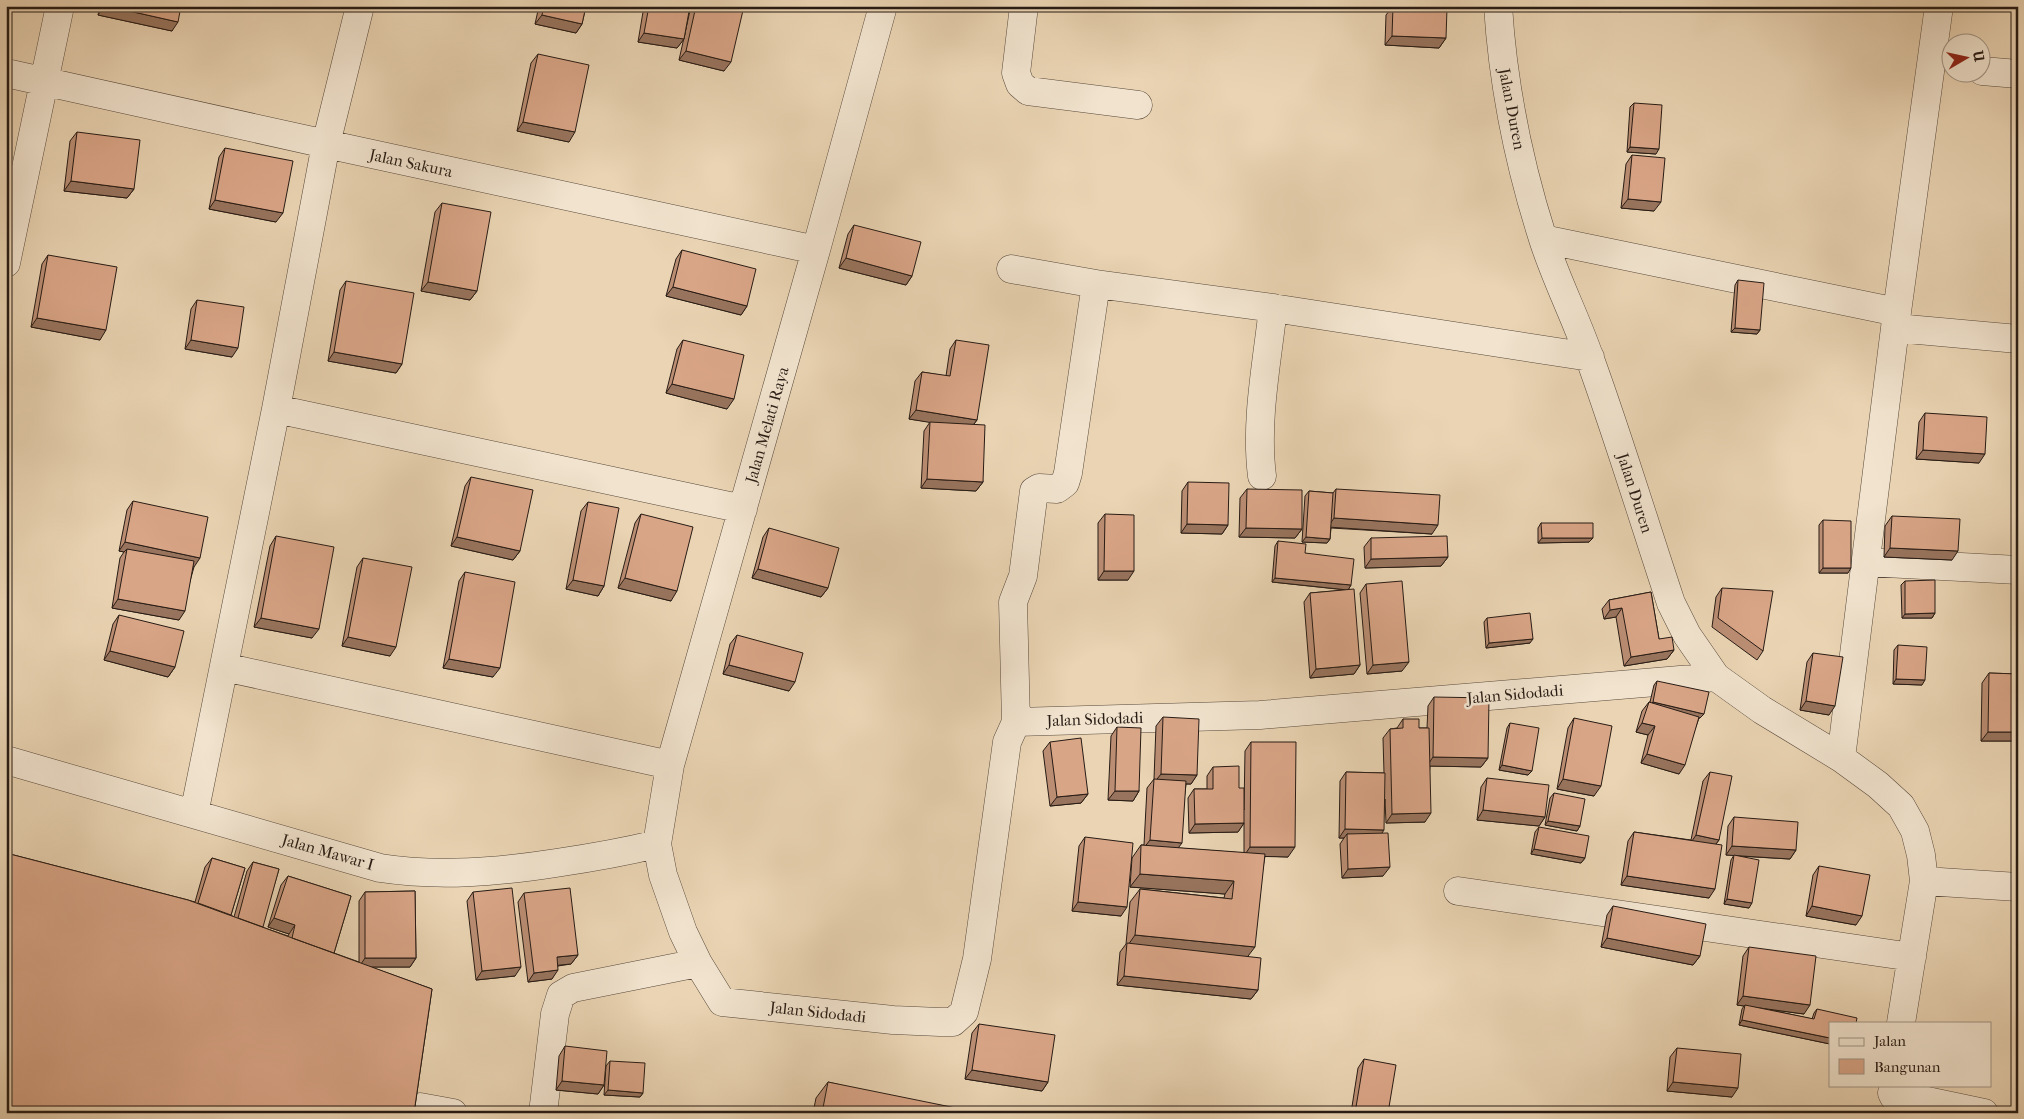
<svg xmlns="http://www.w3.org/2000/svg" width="2024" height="1119" font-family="'IM FELL French Canon',serif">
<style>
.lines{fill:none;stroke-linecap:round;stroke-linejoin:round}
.street-casing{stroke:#58493c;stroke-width:29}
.street{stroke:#f1e3ce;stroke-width:28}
.wall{fill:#bb8e74;stroke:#271b14}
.shaded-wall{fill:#98745e;stroke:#271b14}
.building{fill:#d9a587;stroke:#271b14}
.labels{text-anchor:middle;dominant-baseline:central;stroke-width:5;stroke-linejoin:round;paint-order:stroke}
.street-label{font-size:16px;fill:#271b14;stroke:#f1e3ce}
</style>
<rect width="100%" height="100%" fill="#ead4b3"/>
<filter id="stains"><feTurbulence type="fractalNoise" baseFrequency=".004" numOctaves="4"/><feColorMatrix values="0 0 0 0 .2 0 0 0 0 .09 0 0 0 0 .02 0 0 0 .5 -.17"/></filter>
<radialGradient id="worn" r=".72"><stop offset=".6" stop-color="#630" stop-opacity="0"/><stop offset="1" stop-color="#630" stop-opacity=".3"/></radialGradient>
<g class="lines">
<defs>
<path id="street" d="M883,6L816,250L670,765L657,844L663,875L683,932L698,963L722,1002L893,1020L940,1022H953L964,1012L977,959L1007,742L1016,722L1260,715L1716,677
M1024,6L1016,73L1020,84L1028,91L1138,105
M1498,6C1503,85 1519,164 1543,239C1556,280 1576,318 1590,359C1619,439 1644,522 1671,603L1687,635L1716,677L1762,710L1841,758L1878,785L1901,806L1915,831L1921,855L1924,881L1901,1023
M1982,71L2018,74
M6,73L326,144L816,250
M1543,239L1897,312
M6,263L60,6
M1011,269L1096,284
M1896,328L2018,339
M276,409L743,509
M1262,476C1255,421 1267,363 1273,308
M1866,562L2018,570
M224,667L670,765
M1016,722L1013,602L1023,576L1034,491L1039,488L1057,489L1065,483L1068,473L1096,284L1273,308L1590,357
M1841,758L1897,312L1939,6
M6,760L380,868C439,877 497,872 556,863C590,858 624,852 657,844
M194,814L276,409L326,144L360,6
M1924,881L2018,887
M1458,891L1912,957
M1892,1093L1894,1097L1904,1099L1908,1097L1984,1113
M416,1113V1108L420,1107L453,1113
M543,1113L555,1014L561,995L573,988L698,963"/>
</defs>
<use href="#street" class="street-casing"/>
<use href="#street" class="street"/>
</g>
<path class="wall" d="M100,6H181L172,31L98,15Z
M539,6H586L582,24L576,33L535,24Z
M644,6H690L684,39L677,48L638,42Z
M691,6H744L724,71L679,60Z
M1393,6L1446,38L1439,48L1385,45L1386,15Z
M538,54L569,142L517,131L531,63Z
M1634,103L1656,154L1627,152L1630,107Z
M77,132L134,189L127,198L64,191L70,141Z
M225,148L276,222L209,209L219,157Z
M1632,155L1654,211L1621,208L1626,164Z
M442,203L477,291L470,300L421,291L435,212Z
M854,225L912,276L906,285L839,268L848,234Z
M682,250L747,306L741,315L666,296L676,259Z
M48,255L100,340L31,327L42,264Z
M1738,280L1760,330L1757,334L1731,332L1735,285Z
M346,281L402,364L396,373L328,361L340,290Z
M197,300L232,357L185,349L191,309Z
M683,340L727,409L666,393L677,349Z
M956,340L977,420L973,425L983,482L976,491L921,488L924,431L930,422L909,419L915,381L922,372L946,376L950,349Z
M1925,413L1979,463L1916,459L1919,422Z
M471,477L520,551L513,560L451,546L465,486Z
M1188,482L1228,525L1222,534L1181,533L1182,491Z
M1247,489L1302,529L1295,538L1239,537L1240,498Z
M1336,489L1432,534L1331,528L1330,539L1327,543L1302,542L1305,496L1309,491L1333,493Z
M133,501L194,567L179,620L112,608L120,558L124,552L119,551L127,510Z
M588,502L604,586L598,596L566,589L581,511Z
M641,514L671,601L618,588L635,523Z
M1105,514L1128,580H1098V523Z
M1892,516L1952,560L1884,557L1885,526Z
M1823,520L1848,573H1819V525Z
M1541,523L1589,542L1538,543V528Z
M769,528L828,588L821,597L752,578L763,537Z
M276,536L312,638L254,627L270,546Z
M1371,538L1448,557L1441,566L1365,568L1364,547Z
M1278,541L1305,553L1351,585L1348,590L1360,665L1354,674L1310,678L1304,602L1310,593L1346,590L1272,582L1275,546Z
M363,558L390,656L342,646L357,567Z
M465,572L493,677L443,668L459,581Z
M1905,581L1935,613L1932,618H1902L1901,585Z
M1366,584L1402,671L1367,674L1360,593Z
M1722,588L1763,651L1757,660L1712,627L1716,597Z
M1651,592L1659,639L1674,650L1667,659L1624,666L1616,617L1604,619L1602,609L1609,600Z
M119,615L175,667L168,677L104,660L113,624Z
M1487,618L1530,643L1486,648L1484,622Z
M737,635L789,691L723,674L730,644Z
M1898,645L1922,685L1893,684L1894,650Z
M1813,653L1829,715L1800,710L1807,662Z
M1989,673L2018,674V739L2016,741H1981L1982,683Z
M1657,681L1700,718H1699L1679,774L1641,763L1648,735L1636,732L1642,711L1649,702H1650L1654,685Z
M1434,697L1488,758L1481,767L1430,766L1425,822L1386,823L1385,799L1382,833L1383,876L1342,878L1340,844L1344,838H1339L1340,781L1346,772L1384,773L1383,738L1390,729L1397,728L1403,719L1419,728H1427L1428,706Z
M1163,717L1197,775L1191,784H1186L1178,848L1244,853V823L1238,832L1189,833L1188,798L1194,789H1207V776L1213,767L1239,788L1244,810L1245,751L1251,742L1288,857L1265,856L1248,956L1258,990L1251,999L1117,985L1120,952L1126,944L1130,902L1140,889L1224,898L1225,894L1130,887L1132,858L1141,845H1144L1147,788L1154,779L1156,726Z
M1574,718L1594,796L1557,789L1568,728Z
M1510,723L1528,775L1499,770L1507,728Z
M1117,727L1139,791L1133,801L1108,800L1111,736Z
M1050,742L1088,794L1081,803L1050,806L1043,751Z
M1710,772L1719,840L1716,844L1709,898L1621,885L1628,841L1634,832L1691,840L1703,781Z
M1487,778L1545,817L1539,826L1477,820L1481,787Z
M1554,793L1580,826L1577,831L1545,825L1550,798Z
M1734,817L1796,850L1790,859L1737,856L1749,908L1724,904L1731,860L1734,855H1726L1728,826Z
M1539,827L1585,858L1581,863L1531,854L1535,832Z
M1085,837L1121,916L1072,911L1079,846Z
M6,853L188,900L195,902L205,867L212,858L245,868L231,915L234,917L247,871L253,862L279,869L262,927L288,936L289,934L268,927L281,885L288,876L351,896L334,953L359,962V901L365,892L415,891L416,958L410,967H371L432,989L414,1113H6Z
M1819,866L1856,925L1806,916L1813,875Z
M473,892L515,976L476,980L467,901Z
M524,893L578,955L571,964L558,966L552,979L528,982L518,902Z
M1613,906L1700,956L1693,965L1601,947L1607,915Z
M1749,947L1804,1014L1766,1009L1812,1019L1814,1013L1817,1009L1830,1023V1044L1739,1025L1742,1009L1744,1006L1737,1005L1743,956Z
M979,1024L1048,1082L1042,1091L965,1079L972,1033Z
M565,1046L604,1085L598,1094L556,1090L559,1056Z
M1677,1048L1732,1097L1667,1091L1670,1057Z
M1364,1059L1388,1113H1351L1358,1068Z
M610,1061L643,1093L640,1097L604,1095L606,1066Z
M828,1082L961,1113H813L816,1098Z"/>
<path class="shaded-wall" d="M104,6H107L178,22L172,31L98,15Z
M1600,6H1625L1621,12Z
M1869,6H1896L1894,10Z
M542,15L582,24L576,33L535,24Z
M644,33L684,39L677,48L638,42Z
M1392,36L1446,38L1439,48L1385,45Z
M686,51L731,62L724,71L679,60Z
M523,122L575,132L569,142L517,131Z
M1630,147L1659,149L1656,154L1627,152Z
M71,181L134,189L127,198L64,191Z
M1628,199L1661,202L1654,211L1621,208Z
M215,200L283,213L276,222L209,209Z
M846,258L912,276L906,285L839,268Z
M428,282L477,291L470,300L421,291Z
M673,287L747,306L741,315L666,296Z
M37,318L106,330L100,340L31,327Z
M1735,328L1760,330L1757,334L1731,332Z
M191,340L238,348L232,357L185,349Z
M334,352L402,364L396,373L328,361Z
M672,384L734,399L727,409L666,393Z
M916,410L977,420L970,429L909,419Z
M1923,450L1985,454L1979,463L1916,459Z
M927,479L983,482L976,491L921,488Z
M1334,518L1438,525L1432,534L1328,527Z
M1187,524L1228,525L1222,534L1181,533Z
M1246,528L1302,529L1295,538L1239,537Z
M457,537L520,551L513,560L451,546Z
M1306,537L1330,539L1327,543L1302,542Z
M1542,538H1593L1589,542L1538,543Z
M125,542L200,558L194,567L126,553L127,549L124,552L119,551Z
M1890,548L1958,551L1952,560L1884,557Z
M1448,557L1441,566L1365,568L1371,559Z
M1823,568H1851L1848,573H1819Z
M758,569L828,588L821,597L752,578Z
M1104,571H1134L1128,580H1098Z
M625,578L677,591L671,601L618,588Z
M1275,578L1351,585L1348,590L1272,582Z
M573,580L604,586L598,596L566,589Z
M118,599L185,611L179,620L112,608Z
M1622,608L1616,617L1604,619L1610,610Z
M1935,613L1932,618H1902L1905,614Z
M261,618L319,629L312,638L254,627Z
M348,637L396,647L390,656L342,646Z
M1533,639L1530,643L1486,648L1489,643Z
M1674,650L1667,659L1624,666L1631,657Z
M110,651L175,667L168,677L104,660Z
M449,659L500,668L493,677L443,668Z
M1409,662L1402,671L1367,674L1373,665Z
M729,665L795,682L789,691L723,674Z
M1360,665L1354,674L1310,678L1316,669Z
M1896,679L1925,680L1922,685L1893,684Z
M1806,701L1835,706L1829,715L1800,710Z
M1653,702L1704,714L1700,718L1649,707Z
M1642,723L1655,726L1648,735L1636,732Z
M1988,732H2018V739L2016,741H1981Z
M1647,754L1685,765L1679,774L1641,763Z
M1433,757L1488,758L1481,767L1427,766Z
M1502,765L1532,771L1528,775L1499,770Z
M1161,774L1197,775L1191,784L1154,783Z
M1563,779L1601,786L1594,796L1557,789Z
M1115,791H1139L1133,801L1108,800Z
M1088,794L1081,803L1050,806L1057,797Z
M1483,810L1545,817L1539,826L1477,820Z
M1431,813L1425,822L1386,823L1392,814Z
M1548,821L1580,826L1577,831L1545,825Z
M1244,823L1238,832L1189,833L1195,824Z
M1345,829L1384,830L1378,839L1347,834L1344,838H1339Z
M1696,835L1719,840L1712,849L1690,844Z
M1150,840L1182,843L1175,852L1143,849Z
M1732,846L1796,850L1790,859L1726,855Z
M1250,847H1295L1288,857L1244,856Z
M1534,849L1585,858L1581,863L1531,854Z
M1390,867L1383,876L1342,878L1348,869Z
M1140,874L1234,881L1225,894L1130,887Z
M1627,876L1715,889L1709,898L1621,885Z
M1727,899L1752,903L1749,908L1724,904Z
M1078,902L1127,907L1121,916L1072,911Z
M1812,906L1862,916L1856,925L1806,916Z
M274,918L295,925L289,934L268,927Z
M1135,935L1255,947L1245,960L1126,948Z
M1607,938L1700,956L1693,965L1601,947Z
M578,955L571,964L550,966L557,957Z
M365,958H416L410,967H359Z
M521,967L515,976L476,980L482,971Z
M558,970L552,979L528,982L534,973Z
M1124,976L1258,990L1251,999L1117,985Z
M1743,996L1810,1005L1804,1014L1745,1006V1005L1744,1006L1737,1005Z
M1742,1020L1830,1038V1044L1739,1025Z
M972,1070L1048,1082L1042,1091L965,1079Z
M562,1081L604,1085L598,1094L556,1090Z
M1673,1082L1738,1088L1732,1097L1667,1091Z
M608,1090L643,1093L640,1097L604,1095Z"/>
<path class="building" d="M107,6H181L178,22Z
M544,6H586L582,24L542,15Z
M649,6H690L684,39L644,33Z
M696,6H744L731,62L686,51Z
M1393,6L1447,8L1446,38L1392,36Z
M538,54L589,65L575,132L523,122Z
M1634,103L1662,105L1659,149L1630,147Z
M77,132L140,140L134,189L71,181Z
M225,148L293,161L283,213L215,200Z
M1632,155L1665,158L1661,202L1628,199Z
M442,203L491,212L477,291L428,282Z
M854,225L921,242L912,276L846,258Z
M682,250L756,269L747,306L673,287Z
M48,255L117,267L106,330L37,318Z
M1738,280L1764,283L1760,330L1735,328Z
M346,281L414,293L402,364L334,352Z
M197,300L244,307L238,348L191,340Z
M683,340L744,355L734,399L672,384Z
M956,340L989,345L977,420L916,410L922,372L950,376Z
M1925,413L1987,417L1985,454L1923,450Z
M930,422L985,425L983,482L927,479Z
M471,477L533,490L520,551L457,537Z
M1188,482L1229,483L1228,525L1187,524Z
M1247,489L1302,490V529L1246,528Z
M1336,489L1440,495L1438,525L1334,518Z
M1309,491L1333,493L1330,539L1306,537Z
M133,501L208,517L200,558L125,542Z
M588,502L619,508L604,586L573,580Z
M641,514L693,527L677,591L625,578Z
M1105,514L1134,515V571H1104Z
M1892,516L1960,519L1958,551L1890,548Z
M1823,520L1851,521V568H1823Z
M1541,523H1593V538H1542Z
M769,528L839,548L828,588L758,569Z
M276,536L334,547L319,629L261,618Z
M1447,536L1448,557L1371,559V538Z
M1278,541L1306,544L1305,553L1354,559L1351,585L1275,578Z
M127,549L194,561L185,611L118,599Z
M363,558L412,567L396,647L348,637Z
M465,572L515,582L500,668L449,659Z
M1935,580V613L1905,614V581Z
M1402,581L1409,662L1373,665L1366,584Z
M1722,588L1773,591L1763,651L1718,618Z
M1354,589L1360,665L1316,669L1310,593Z
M1651,592L1659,639L1672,637L1674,650L1631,657L1622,608L1610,610L1609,600Z
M1530,613L1533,639L1489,643L1487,618Z
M119,615L184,631L175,667L110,651Z
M737,635L803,653L795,682L729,665Z
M1898,645L1927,647L1925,680L1896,679Z
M1813,653L1843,657L1835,706L1806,701Z
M1989,673L2018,674V732H1988Z
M1657,681L1709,692L1704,714L1653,702Z
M1434,697L1489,698L1488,758L1433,757Z
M1649,702L1699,717L1685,765L1647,754L1655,726L1642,723Z
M1163,717L1199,719L1197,775L1161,774Z
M1574,718L1612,726L1601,786L1563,779Z
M1403,719H1419V728H1429L1431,813L1392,814L1390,729L1403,728Z
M1510,723L1539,728L1532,771L1502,765Z
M1117,727L1141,728L1139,791H1115Z
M1081,738L1088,794L1057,797L1050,742Z
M1251,742H1296L1295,847H1250Z
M1239,766V788H1244V823L1195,824L1194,789H1213V767Z
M1346,772L1385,773L1384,830L1345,829Z
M1710,772L1732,776L1719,840L1696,835Z
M1487,778L1549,785L1545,817L1483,810Z
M1154,779L1186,781L1182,843L1150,840Z
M1554,793L1585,799L1580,826L1548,821Z
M1734,817L1798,822L1796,850L1732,846Z
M1539,827L1589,836L1585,858L1534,849Z
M1634,832L1722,845L1715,889L1627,876Z
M1388,833L1390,867L1348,869L1347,834Z
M1085,837L1133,843L1127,907L1078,902Z
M1141,845L1265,854L1255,947L1135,935L1140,889L1232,899L1234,881L1140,874Z
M6,853L188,900L432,989L414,1113H6Z
M1734,855L1759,860L1752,903L1727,899Z
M212,858L245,868L231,915L198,903Z
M253,862L279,869L263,927L238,918Z
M1819,866L1870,875L1862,916L1812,906Z
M288,876L351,896L334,953L292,938L295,925L274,918Z
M512,888L521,967L482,971L473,892Z
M570,888L578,955L557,957L558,970L534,973L524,893Z
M415,891L416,958H365V892Z
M1613,906L1706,924L1700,956L1607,938Z
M1127,943L1261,958L1258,990L1124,976Z
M1749,947L1816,956L1810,1005L1743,996Z
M1745,1005L1814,1019L1817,1009L1857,1018L1856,1023H1830V1038L1742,1020Z
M979,1024L1055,1035L1048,1082L972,1070Z
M565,1046L607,1051L604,1085L562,1081Z
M1677,1048L1741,1054L1738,1088L1673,1082Z
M1364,1059L1396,1065L1388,1113H1355Z
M610,1061L645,1063L643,1093L608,1090Z
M828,1082L961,1109V1113H822Z
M567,1111L581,1113H566Z"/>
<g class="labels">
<g class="street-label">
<text transform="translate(1512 109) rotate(79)">Jalan Duren</text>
<text transform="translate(411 163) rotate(12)">Jalan Sakura</text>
<text transform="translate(767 425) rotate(-74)">Jalan Melati Raya</text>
<text transform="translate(1635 493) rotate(72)">Jalan Duren</text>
<text transform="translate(1515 694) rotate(-5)">Jalan Sidodadi</text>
<text transform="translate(1095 719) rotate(-2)">Jalan Sidodadi</text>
<text transform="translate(328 852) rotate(16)">Jalan Mawar I</text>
<text transform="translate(818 1012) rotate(6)">Jalan Sidodadi</text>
</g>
</g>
<rect width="2024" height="1119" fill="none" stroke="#ead4b3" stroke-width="25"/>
<rect x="8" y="8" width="2009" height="1104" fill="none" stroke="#271b14" stroke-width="2.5"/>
<rect x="12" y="12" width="1999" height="1094" fill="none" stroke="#271b14"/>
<rect x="1829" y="1022" width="162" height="65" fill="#f1e3ce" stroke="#a09384"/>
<rect x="1839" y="1038" width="25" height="8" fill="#f1e3ce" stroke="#a09384"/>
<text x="1874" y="1046" font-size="15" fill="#271b14">Jalan</text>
<rect x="1839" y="1059" width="25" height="15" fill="#d9a587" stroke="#a09384"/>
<text x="1874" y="1072" font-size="15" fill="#271b14">Bangunan</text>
<g transform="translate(1966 58) rotate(81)"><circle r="24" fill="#f1e3ce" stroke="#a09384"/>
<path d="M0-4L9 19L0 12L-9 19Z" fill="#8f2418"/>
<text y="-8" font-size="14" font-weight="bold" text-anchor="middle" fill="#271b14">U</text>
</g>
<rect width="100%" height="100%" filter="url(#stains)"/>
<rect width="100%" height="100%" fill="url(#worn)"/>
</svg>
